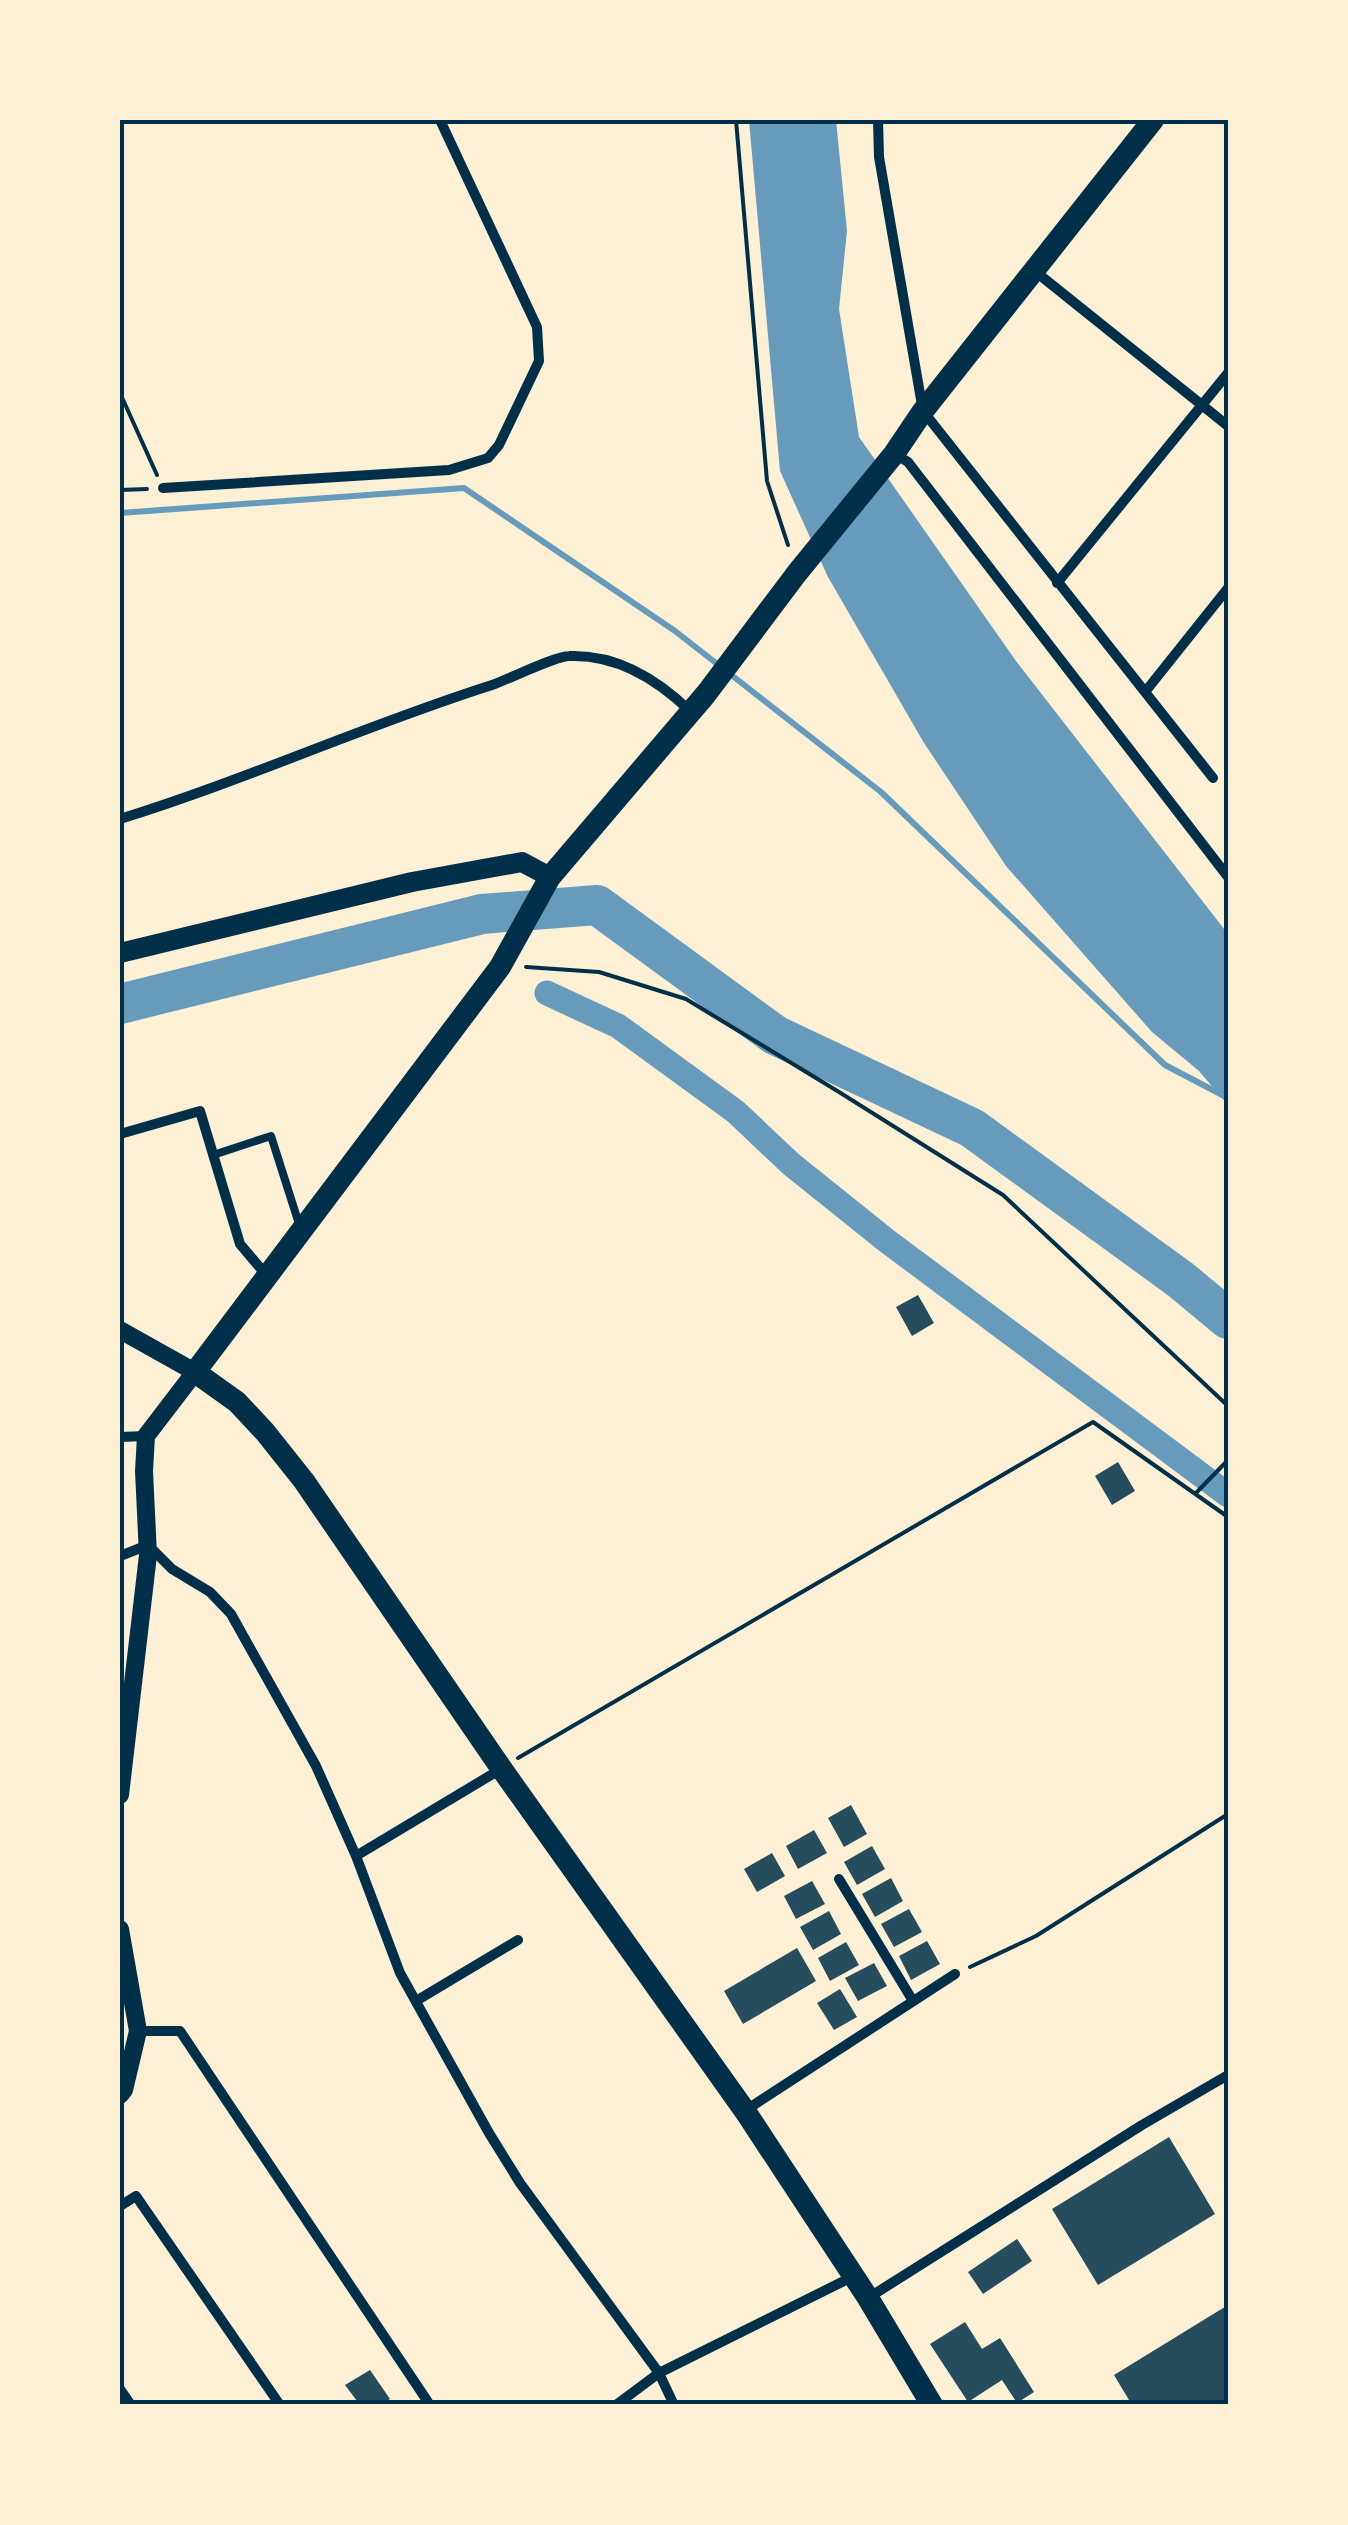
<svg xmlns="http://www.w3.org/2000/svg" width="1348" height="2525" font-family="'DM Sans',sans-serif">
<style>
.water{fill:#669bbc}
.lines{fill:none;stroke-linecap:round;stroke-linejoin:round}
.stream{stroke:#669bbc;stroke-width:6}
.canal{stroke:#669bbc;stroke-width:25}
.river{stroke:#669bbc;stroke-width:40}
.building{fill:#264d5e}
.path{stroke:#003049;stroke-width:4}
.service{stroke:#003049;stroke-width:8}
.minor{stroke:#003049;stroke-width:10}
.tertiary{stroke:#003049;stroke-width:18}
.secondary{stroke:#003049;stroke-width:20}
.primary{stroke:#003049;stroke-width:22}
.neatline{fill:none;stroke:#003049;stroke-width:4}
</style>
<rect width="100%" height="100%" fill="#fdf0d5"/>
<path class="water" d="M749,120H836L847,231L839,309L859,437L1016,661L1228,934V1105L1199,1071L1152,1032L1006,866L924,743L828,577L780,471Z"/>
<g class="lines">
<path class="stream" d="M120,513L464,488L675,631L881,792L1165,1065L1228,1098"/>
<path class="canal" d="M547,993L618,1026L736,1112L791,1164L887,1241L1228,1495"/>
<path class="river" d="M120,1004L482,914L597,905L775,1035L972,1128L1181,1280L1228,1319"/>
</g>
<path class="building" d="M918,1295L934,1323L912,1336L896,1307Z
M1118,1462L1135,1491L1112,1505L1095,1476Z
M851,1805L867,1834L844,1847L828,1818Z
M814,1830L827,1853L798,1869L786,1846Z
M872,1846L885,1869L857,1885L844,1862Z
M772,1853L785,1876L757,1892L744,1869Z
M891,1878L903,1901L875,1917L862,1894Z
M812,1881L825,1904L796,1919L784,1896Z
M909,1909L922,1932L894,1947L881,1924Z
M829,1911L841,1934L813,1950L800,1927Z
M927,1941L940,1964L911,1980L899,1956Z
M846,1942L859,1965L830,1981L818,1958Z
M797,1948L816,1981L743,2024L724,1991Z
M874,1963L887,1986L858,2001L845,1978Z
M840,1989L857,2017L834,2030L817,2003Z
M1169,2137L1215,2214L1098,2285L1052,2209Z
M1017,2239L1032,2261L983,2294L968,2272Z
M1228,2305V2405H1132L1114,2375Z
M965,2322L982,2349L1000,2338L1034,2392L1017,2403L1002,2380L968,2402L930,2344Z
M370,2370L390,2399L380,2405H360L345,2385Z"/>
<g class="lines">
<path class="path" d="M736,120L767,481L788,545
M120,393L157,475
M120,490L147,489
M526,967L599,972L686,999L839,1092L1003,1195L1228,1406
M1196,1493L1228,1460
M518,1758L1093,1422L1228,1517
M970,1967L1036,1936L1228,1814"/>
<path class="service" d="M213,1155L271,1136L300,1227"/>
<path class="minor" d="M878,120L879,157L923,411L1213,778
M1036,272L1228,426
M895,454L908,462L1228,877
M163,488L449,470L488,458L499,445L539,361L537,327L440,120
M1057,583L1228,373
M1145,692L1228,588
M120,819C246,780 366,725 492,685C509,679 556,656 569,656C617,654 657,679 690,711
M120,1134L200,1111L240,1244L267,1276
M120,1437L146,1436
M120,1556L148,1545L172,1569L210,1592L231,1614L316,1766L356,1856L400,1973L489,2133L520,2183L659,2373L674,2405
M356,1856L501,1769
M839,1879L913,2001
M416,2001L518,1940
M138,2031H180L430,2405
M746,2110L955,1974
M120,2206L136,2196L280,2405
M868,2298L1142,2125L1228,2075
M120,2389L131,2405
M616,2405L659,2373L852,2277"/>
<path class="tertiary" d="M120,1330L195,1372L146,1436L144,1471L148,1555L120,1795
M120,1929L138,2031L124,2090L120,2095"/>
<path class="secondary" d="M120,953L412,882L522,862L550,877"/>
<path class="primary" d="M932,2405L868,2298L745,2111L501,1768L304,1481L265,1432L237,1402L195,1372L500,967L550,877L706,694L797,573L894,454L923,411L1153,120"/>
</g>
<rect width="1348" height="2525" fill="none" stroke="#fdf0d5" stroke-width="245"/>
<rect x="122" y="122" width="1104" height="2280" class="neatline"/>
</svg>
